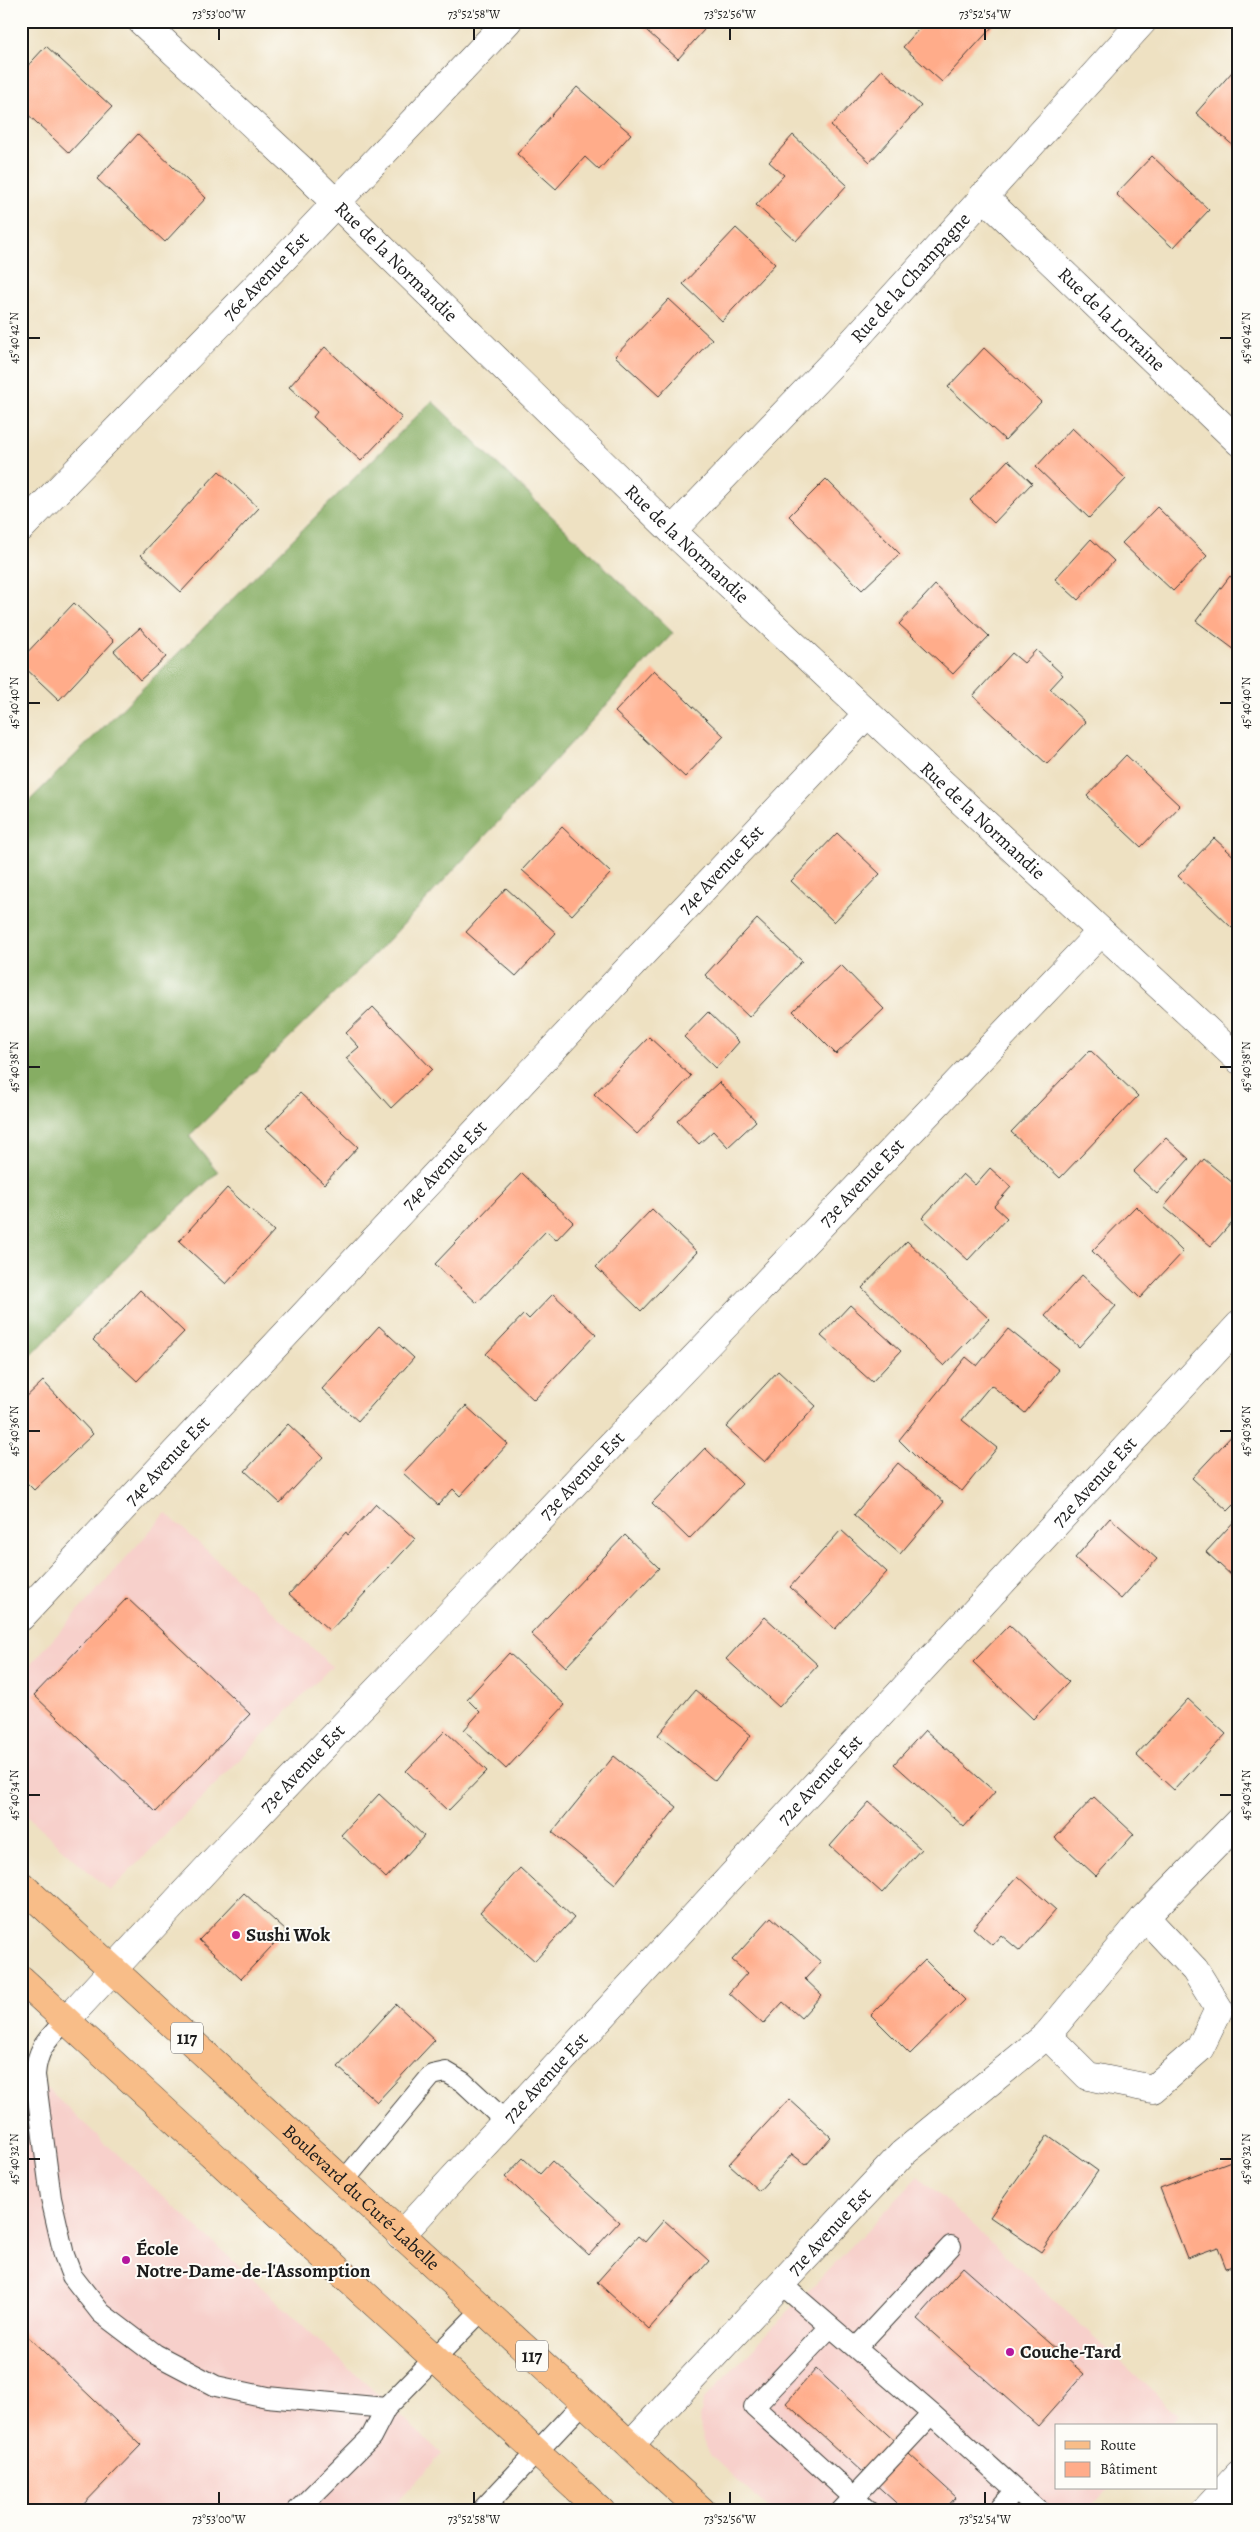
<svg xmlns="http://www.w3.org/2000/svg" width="1260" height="2532" font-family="Alegreya,serif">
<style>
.built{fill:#f7d0cb}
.forest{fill:#86ad63;stroke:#516440}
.building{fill:#ffac8a}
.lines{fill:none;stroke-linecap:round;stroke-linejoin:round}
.service-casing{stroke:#3c3a35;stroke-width:22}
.minor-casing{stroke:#3c3a35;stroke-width:29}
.tertiary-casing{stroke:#3c3a35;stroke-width:29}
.primary-casing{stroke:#3c3a35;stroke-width:29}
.service{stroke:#fff;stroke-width:20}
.minor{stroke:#fff;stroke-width:28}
.tertiary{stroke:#fff;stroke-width:28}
.primary{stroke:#f8bd88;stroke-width:28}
.ticks{fill:none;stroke:#1c1c1c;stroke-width:2}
.poi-dot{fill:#b5179e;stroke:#fdfcf7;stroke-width:2}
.labels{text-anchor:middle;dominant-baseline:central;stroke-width:4;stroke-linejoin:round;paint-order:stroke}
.shield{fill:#fdfcf7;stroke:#605f5e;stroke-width:1}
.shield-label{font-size:18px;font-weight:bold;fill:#1c1c1c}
.street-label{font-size:19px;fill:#1c1c1c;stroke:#fdfcf7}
.poi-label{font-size:19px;font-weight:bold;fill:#1c1c1c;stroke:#fdfcf7;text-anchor:start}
.neatline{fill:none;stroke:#1c1c1c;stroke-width:2}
.ticks-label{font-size:12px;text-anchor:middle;fill:#1c1c1c}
</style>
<rect width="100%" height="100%" fill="#fdfcf7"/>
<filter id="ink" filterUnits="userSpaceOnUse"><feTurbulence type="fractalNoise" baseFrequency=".02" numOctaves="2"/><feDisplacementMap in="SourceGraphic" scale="10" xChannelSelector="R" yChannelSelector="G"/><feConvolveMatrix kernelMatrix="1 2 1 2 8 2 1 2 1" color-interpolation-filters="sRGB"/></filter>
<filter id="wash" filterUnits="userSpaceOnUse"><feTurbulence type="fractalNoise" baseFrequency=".0096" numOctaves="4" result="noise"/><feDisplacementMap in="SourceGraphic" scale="20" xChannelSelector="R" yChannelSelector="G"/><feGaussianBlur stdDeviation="1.12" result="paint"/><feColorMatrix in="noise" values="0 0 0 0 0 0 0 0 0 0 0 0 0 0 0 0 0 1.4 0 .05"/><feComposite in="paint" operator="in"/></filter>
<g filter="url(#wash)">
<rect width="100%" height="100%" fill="#eee1c2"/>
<path class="built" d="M166,1513L332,1666L110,1891L21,1811V1675Z
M21,2065L442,2454L388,2511H21Z
M919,2176L1179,2415L1169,2426H1056V2488H1109L1087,2511H770L711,2456L702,2439L700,2419L703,2400Z"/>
<path class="forest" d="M432,401L673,633L386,943L189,1136L218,1172L141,1242L21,1366V809Z"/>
<g id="blocks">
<path class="building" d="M636,21H712L678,59Z
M926,21H989L994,25L942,82L903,47Z
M46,46L112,107L69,153L21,108V73Z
M1239,64V147L1237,149L1196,113Z
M882,70L921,106L870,162L831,126Z
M577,87L631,134L599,170L585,157L556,189L517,154Z
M138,134L206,198L165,242L97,179Z
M793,135L847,185L796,241L756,205L784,175L769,162Z
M1152,156L1209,210L1173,248L1116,194Z
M736,228L775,264L722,321L683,284Z
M669,299L712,339L659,396L615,356Z
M325,347L402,418L361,461L313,417L317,412L289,387Z
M984,348L1041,402L1005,440L948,387Z
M1072,428L1126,479L1089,518L1036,467Z
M1008,460L1032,483L994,523L970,500Z
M219,471L259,508L181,592L141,555Z
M826,479L900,554L862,590L789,516Z
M1157,507L1207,556L1173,591L1122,543Z
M1091,539L1114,561L1078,600L1055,579Z
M1230,576L1239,583V653L1196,621Z
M935,585L989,636L953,674L899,624Z
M74,603L114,641L59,700L21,664V659Z
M140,628L166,657L140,680L114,651Z
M1036,650L1063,675L1050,689L1086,722L1047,764L973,696L1012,653L1024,663Z
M654,670L724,736L685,777L615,712Z
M1126,755L1180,806L1141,847L1087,796Z
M562,827L611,873L572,915L522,870Z
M837,833L880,874L834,922L791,881Z
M1214,838L1239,861V921L1232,928L1178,876Z
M506,888L556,933L516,976L466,932Z
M757,919L802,961L749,1017L705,975Z
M841,965L884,1009L836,1054L793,1011Z
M373,1007L432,1069L391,1108L346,1058L359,1047L346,1033Z
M708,1012L739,1042L716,1068L684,1037Z
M649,1037L691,1076L637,1134L594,1094Z
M1090,1050L1138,1096L1060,1178L1011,1132Z
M719,1082L756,1121L728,1147L713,1131L699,1144L677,1121Z
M300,1093L358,1147L324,1184L266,1129Z
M1166,1138L1189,1159L1157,1194L1133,1172Z
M1204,1159L1239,1188V1214L1211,1246L1164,1207Z
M990,1168L1011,1187L994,1206L1007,1218L968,1260L922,1218L963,1174L975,1185Z
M522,1173L573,1222L556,1240L546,1231L477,1303L435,1264Z
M227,1188L274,1231L226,1284L179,1241Z
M1136,1206L1183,1252L1140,1298L1092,1251Z
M652,1209L697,1252L641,1311L596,1267Z
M907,1241L989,1319L944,1366L862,1288Z
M1082,1275L1116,1306L1079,1347L1045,1316Z
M140,1290L184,1332L137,1381L93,1340Z
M553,1294L596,1334L534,1400L486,1354L524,1314L529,1319Z
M850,1305L901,1351L872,1382L821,1336Z
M379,1326L414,1358L358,1421L322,1389Z
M1008,1329L1059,1370L1025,1413L991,1385L962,1420L997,1448L962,1491L926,1467L899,1440L966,1357L977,1366Z
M778,1371L816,1406L765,1462L726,1427Z
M43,1381L93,1434L34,1490L21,1477V1402Z
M466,1406L508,1444L460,1496L453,1489L438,1505L403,1473Z
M288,1424L323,1457L280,1503L245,1471Z
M1239,1428V1500L1228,1511L1192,1478Z
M705,1448L742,1484L689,1539L652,1503Z
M898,1463L944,1502L900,1554L854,1515Z
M376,1504L415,1539L330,1631L289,1594L346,1532L348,1535Z
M1239,1516V1569L1232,1576L1206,1552Z
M1110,1518L1157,1559L1121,1599L1075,1558Z
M841,1530L887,1572L835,1629L790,1587Z
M625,1535L659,1568L566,1667L531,1634Z
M127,1598L250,1714L156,1812L34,1695Z
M765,1617L818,1665L779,1707L726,1659Z
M1009,1625L1069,1682L1033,1719L973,1662Z
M509,1653L565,1705L506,1769L464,1730L480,1712L467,1699Z
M695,1690L751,1735L715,1781L658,1735Z
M1188,1699L1226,1734L1174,1790L1136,1755Z
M925,1730L995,1792L964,1827L894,1764Z
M445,1731L487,1771L448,1811L406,1771Z
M614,1756L677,1807L615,1884L552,1832Z
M379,1794L424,1836L386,1878L341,1835Z
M1094,1797L1134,1834L1096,1876L1055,1838Z
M869,1802L921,1849L882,1893L830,1846Z
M520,1868L574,1918L535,1961L480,1912Z
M1018,1876L1056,1910L1020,1951L1001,1935L992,1945L973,1928Z
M244,1893L286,1931L241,1979L199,1940Z
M771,1917L821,1962L805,1979L822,1995L801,2018L783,2002L763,2024L729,1993L747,1973L732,1960Z
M925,1960L965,2000L910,2054L871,2015Z
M396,2004L435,2040L377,2102L338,2067Z
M789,2099L831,2137L806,2165L792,2154L759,2191L729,2164Z
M1048,2135L1098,2171L1041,2252L990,2217Z
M523,2158L540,2174L552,2161L619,2222L589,2255L505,2177Z
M1231,2161L1239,2183V2264L1226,2268L1218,2247L1187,2258L1160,2188Z
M664,2220L709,2261L649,2329L597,2282L638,2236L645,2242Z
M963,2267L1084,2374L1038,2426L917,2319Z
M21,2330L141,2445L77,2511H21Z
M816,2369L956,2497L943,2511H905L786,2403Z"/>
</g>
</g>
<g filter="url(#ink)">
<use href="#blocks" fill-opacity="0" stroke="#3c3a35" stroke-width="1"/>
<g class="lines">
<defs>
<path id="service" d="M66,2020C48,2039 37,2048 35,2075L51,2198L64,2255L72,2276L101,2313L155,2354L216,2386L267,2397L386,2408
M343,2182L432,2075L446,2072L463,2082L505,2121
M780,2283L932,2414L1039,2511
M830,2327L754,2407L869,2511
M856,2348L951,2246
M297,2511L371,2437L386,2408L482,2310
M481,2511L583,2403
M841,2511L932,2414
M998,2511L1016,2490"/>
<g id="minor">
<path id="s1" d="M141,21L304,172L672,531L1239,1060"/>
<path id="s2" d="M983,196L1239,442"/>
<path id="s3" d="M21,528L283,259L508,21"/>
<path id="s4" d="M672,531L848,347L1143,21"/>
<path id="s5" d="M21,1617L867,714"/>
<path id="s6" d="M66,2020L212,1863L1100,933"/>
<path d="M1047,2035L1088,2076L1153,2089L1200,2048L1219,2009L1195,1970L1145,1917"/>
<path id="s7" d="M400,2236L1239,1325"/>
<path id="s8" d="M630,2445L902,2154L1047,2035L1145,1917L1239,1821"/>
</g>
<path id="tertiary" d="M1205,2511L1239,2474"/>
<g id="primary">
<path id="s9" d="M21,1885L702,2511"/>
<path d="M21,1979L601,2511"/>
</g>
</defs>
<use href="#service" class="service-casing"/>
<use href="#minor" class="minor-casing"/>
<use href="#tertiary" class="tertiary-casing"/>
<use href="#primary" class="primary-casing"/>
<use href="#service" class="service"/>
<use href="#minor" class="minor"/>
<use href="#tertiary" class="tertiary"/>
<use href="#primary" class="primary"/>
</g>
</g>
<path class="ticks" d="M219,28V40M474,28V40M730,28V40M985,28V40M28,338H40M1220,338H1232M28,703H40M1220,703H1232M28,1067H40M1220,1067H1232M28,1431H40M1220,1431H1232M28,1795H40M1220,1795H1232M28,2159H40M1220,2159H1232M219,2492V2504M474,2492V2504M730,2492V2504M985,2492V2504"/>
<g class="poi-dot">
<circle cx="236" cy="1935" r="5"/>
<circle cx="126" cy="2260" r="5"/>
<circle cx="1010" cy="2352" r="5"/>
</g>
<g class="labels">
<g class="shield">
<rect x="171" y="2022.5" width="32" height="31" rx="4"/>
<rect x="516" y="2340.5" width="32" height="31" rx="4"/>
</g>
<g class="shield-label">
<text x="187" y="2038">117</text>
<text x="532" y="2356">117</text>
</g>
<g class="street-label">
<text stroke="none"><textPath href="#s1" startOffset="351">Rue de la Normandie</textPath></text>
<text stroke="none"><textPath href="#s3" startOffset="351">76e Avenue Est</textPath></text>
<text stroke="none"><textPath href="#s4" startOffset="348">Rue de la Champagne</textPath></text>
<text stroke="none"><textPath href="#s2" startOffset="178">Rue de la Lorraine</textPath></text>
<text stroke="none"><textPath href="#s1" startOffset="756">Rue de la Normandie</textPath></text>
<text stroke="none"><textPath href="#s1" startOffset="1161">Rue de la Normandie</textPath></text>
<text stroke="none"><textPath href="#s5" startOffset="1024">74e Avenue Est</textPath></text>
<text stroke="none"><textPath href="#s5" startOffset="619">74e Avenue Est</textPath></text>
<text stroke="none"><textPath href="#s6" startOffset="1155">73e Avenue Est</textPath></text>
<text stroke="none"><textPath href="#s5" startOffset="214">74e Avenue Est</textPath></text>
<text stroke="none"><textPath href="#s6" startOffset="750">73e Avenue Est</textPath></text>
<text stroke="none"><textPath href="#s7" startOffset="1025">72e Avenue Est</textPath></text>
<text stroke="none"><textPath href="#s6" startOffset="345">73e Avenue Est</textPath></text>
<text stroke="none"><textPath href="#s7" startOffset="620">72e Avenue Est</textPath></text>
<text stroke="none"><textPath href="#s7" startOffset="215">72e Avenue Est</textPath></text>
<text stroke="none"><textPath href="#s9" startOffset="462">Boulevard du Curé-Labelle</textPath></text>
<text stroke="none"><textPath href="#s8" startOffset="292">71e Avenue Est</textPath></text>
</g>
<g class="poi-label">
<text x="246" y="1935">Sushi Wok</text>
<text x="136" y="2249">École<tspan x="136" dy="22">Notre-Dame-de-l'Assomption</tspan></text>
<text x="1020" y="2352">Couche-Tard</text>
</g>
</g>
<rect width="1260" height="2532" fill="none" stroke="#fdfcf7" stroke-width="55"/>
<rect x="1055" y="2424" width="162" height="65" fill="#fdfcf7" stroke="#a3a29f"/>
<rect x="1065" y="2441" width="25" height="8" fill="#f8bd88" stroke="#a3a29f"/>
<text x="1100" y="2450" font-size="15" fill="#1c1c1c">Route</text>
<rect x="1065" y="2462" width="25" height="15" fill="#ffac8a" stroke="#a3a29f"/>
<text x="1100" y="2474" font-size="15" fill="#1c1c1c">Bâtiment</text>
<rect x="28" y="28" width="1204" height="2476" class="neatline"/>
<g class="ticks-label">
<text x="219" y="18">73°53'00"W</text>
<text x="474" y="18">73°52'58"W</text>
<text x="730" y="18">73°52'56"W</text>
<text x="985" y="18">73°52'54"W</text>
<text transform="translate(14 338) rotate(-90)" y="4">45°40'42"N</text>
<text transform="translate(1246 338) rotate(-90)" y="4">45°40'42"N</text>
<text transform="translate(14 703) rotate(-90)" y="4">45°40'40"N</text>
<text transform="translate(1246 703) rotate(-90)" y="4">45°40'40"N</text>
<text transform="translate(14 1067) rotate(-90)" y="4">45°40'38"N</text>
<text transform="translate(1246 1067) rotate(-90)" y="4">45°40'38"N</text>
<text transform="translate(14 1431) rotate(-90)" y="4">45°40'36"N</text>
<text transform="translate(1246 1431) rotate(-90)" y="4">45°40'36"N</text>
<text transform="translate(14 1795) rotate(-90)" y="4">45°40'34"N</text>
<text transform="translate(1246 1795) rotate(-90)" y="4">45°40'34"N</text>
<text transform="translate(14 2159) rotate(-90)" y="4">45°40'32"N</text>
<text transform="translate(1246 2159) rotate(-90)" y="4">45°40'32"N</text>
<text x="219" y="2523">73°53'00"W</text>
<text x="474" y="2523">73°52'58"W</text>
<text x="730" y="2523">73°52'56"W</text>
<text x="985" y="2523">73°52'54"W</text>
</g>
</svg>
